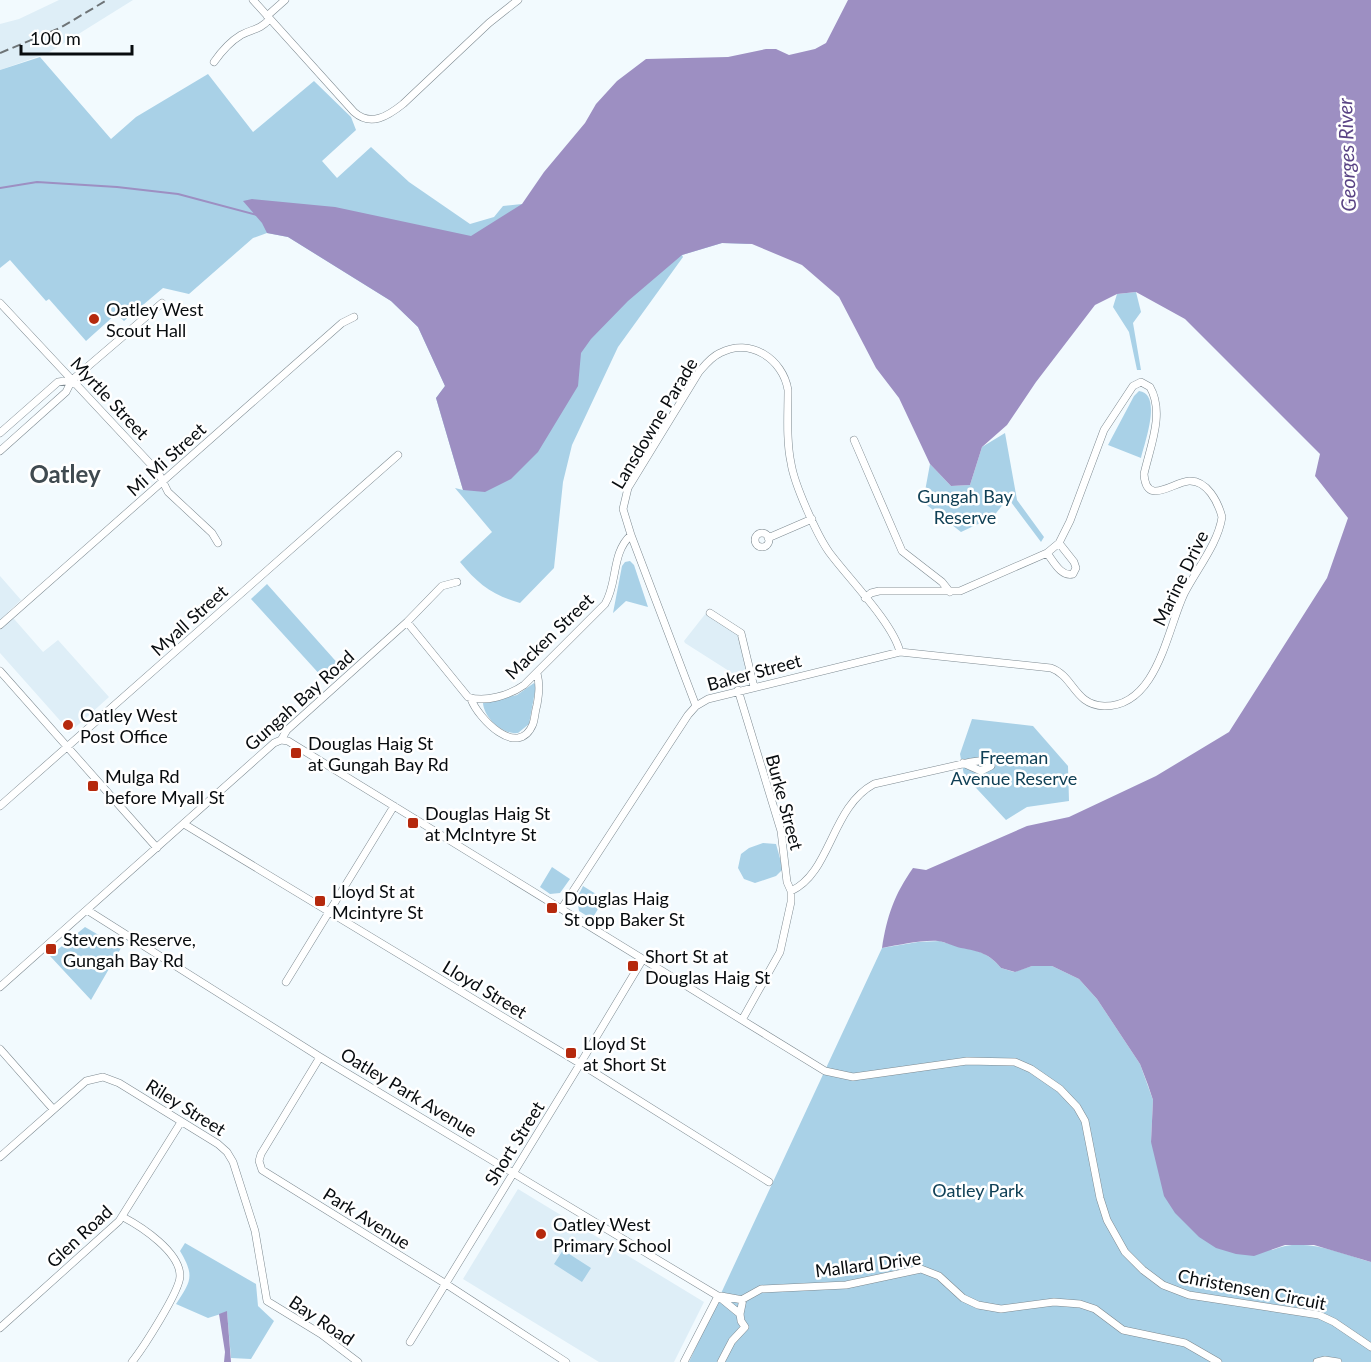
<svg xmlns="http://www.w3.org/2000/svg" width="1371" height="1362" font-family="Lato,sans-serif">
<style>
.built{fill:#deeef7}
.green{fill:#a9d1e7}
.water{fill:#9d8fc2}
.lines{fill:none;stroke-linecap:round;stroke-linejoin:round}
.stream{stroke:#9d8fc2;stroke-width:2}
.minor-casing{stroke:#7e8a91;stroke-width:8}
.minor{stroke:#fff;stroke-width:7}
.rail{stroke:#6e7477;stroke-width:2;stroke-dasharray:9 4.5;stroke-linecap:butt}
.poi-dot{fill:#b5290d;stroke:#fff;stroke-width:2}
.labels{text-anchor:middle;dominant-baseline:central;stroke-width:5;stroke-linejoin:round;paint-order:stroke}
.poi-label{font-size:18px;fill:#080c0f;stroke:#fff;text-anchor:start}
.street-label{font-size:18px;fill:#080c0f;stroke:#fff}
.park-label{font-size:18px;fill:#104056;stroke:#fff}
.water-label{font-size:20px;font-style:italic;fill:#5a4485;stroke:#fff}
.district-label{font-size:24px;font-weight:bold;fill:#3f4a50;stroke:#fff}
</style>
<rect width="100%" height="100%" fill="#f2fafe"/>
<path class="built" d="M59,0H133L48,53L0,70V24L19,19Z
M0,576L21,600L8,612L43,652L58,640L109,697L69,733L64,725L0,653Z
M706,613L739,634L749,674L747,676L740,678L685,643L684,641Z
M518,1189L704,1302L674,1362H599L463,1279Z"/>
<path class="green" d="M40,57L111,139L136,117L208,74L253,132L314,81L351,117L356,130L322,161L337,178L371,147L409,182L470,224L494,217L503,206L522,204L752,244L722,243L682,255L683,257L618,347L572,445L563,482L554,568L520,603C492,595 478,584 460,562L492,532L455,488L463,490L436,398L445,386L418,327L391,301L288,237L267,233L253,238L189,294L163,288L124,321L116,314L86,341L49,299L46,301L10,260L0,268V70Z
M1136,292L1141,312L1133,323L1141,370H1137L1129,332L1113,307L1117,294Z
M1139,391C1163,394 1144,444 1141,458L1108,445L1134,396Z
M1005,433L1017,500L1044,537L1041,542L1008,498L993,517L961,532L923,502L930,464L951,486L970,485L982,447Z
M630,561L634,565L648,607L626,601L613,613L622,566L625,562Z
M267,584L341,667L323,684V678L251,599Z
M534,683L536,686L529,724L518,733C503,735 484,718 483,703L517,695Z
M972,719L1033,726L1068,766L1069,801L1027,807L1006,820L964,775L960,754Z
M763,843L776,844L783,869L776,876L755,883L744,879L738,868L741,854L749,848Z
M552,867L570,879L560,893L550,894L540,887Z
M583,886L604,899L592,919L579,911L577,898Z
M85,927L121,948L91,1000L50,956Z
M940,941C963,949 985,947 1001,968L1014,972L1032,966H1052L1079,979L1097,999L1140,1064L1153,1100L1151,1142L1272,1250C1304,1236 1339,1253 1371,1262V1362H689L882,948L918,942Z
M185,1243L256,1284L258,1306L274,1321L251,1359L231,1358L227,1312L208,1318L176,1304C191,1281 195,1276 180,1251Z
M563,1250L591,1268L582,1282L554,1264Z"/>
<path class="water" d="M848,0H1371V1262L1314,1245H1285L1254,1256L1236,1254L1216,1248L1199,1237L1175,1213L1164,1196L1151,1142L1153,1100L1148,1085L1140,1064L1097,999L1079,979L1052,966H1032L1015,972L1001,968C990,954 979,951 961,948C953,946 946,942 938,941C920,940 900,945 882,948C887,916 894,895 913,868L926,870L1027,826L1069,817L1156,776L1229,732L1327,578L1348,518L1315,476L1320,454L1185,319L1136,292L1117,294L1095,305L1036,382L1007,425L982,447L970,485L951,486L930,464L899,398L876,368L839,297L802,265L752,244L722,243L682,255L628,301L591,339L581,353L578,386L538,452L511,479L485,492L463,490L436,398L445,386L418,327L391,301L288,237L267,233L262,223L243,201L252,199L335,207L471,236L522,204L544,172L585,123L596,104L617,81L646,59L728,57L766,49H776L789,55L815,49L826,43Z
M227,1311L231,1362H224L225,1352L219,1314Z"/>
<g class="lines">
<path class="stream" d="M0,188L37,182L117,187L178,194L257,215"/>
<defs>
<path id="minor" d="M253,0L354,112C371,127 388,116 403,104L489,23L518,0
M267,16L285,0
M214,62C221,52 231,41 241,35C254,28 258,31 270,19
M0,303L158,472L168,492L212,533L218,543
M0,433L58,382L72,380
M854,440L902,551L942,582L950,592
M0,451L66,392L72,380L162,303
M755 540a7 7 0 1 1 14 0a7 7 0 1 1-14 0Z
M768,538L812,519
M1047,553C1054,562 1061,577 1073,574L1076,568L1074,562L1059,543
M710,613L741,633L754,687
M407,622L468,697C485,703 510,695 524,685L605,604C618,583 611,553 631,535
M0,625L342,323L354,317
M0,671L157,848
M738,690L781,831L787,882L791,891V902L780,952L742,1020
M471,699C478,718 518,760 533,724C535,718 535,711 537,705C539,693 540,685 537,673
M696,706L631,535L623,509L628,488L699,372C705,365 711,357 720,353C750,337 783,359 788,390C788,414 786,440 791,463C794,484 817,535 829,552C848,578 893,623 900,652
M281,740L288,741L825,1071L853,1077L967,1061L1015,1062L1031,1069L1060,1089L1077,1107L1085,1121L1100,1198L1107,1220L1125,1252L1143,1270L1163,1285L1189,1295L1319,1315L1334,1322L1371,1347
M0,806L398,455
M184,824L576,1061L769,1182
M791,891C831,873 831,807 874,784L971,762L986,760L991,766L981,771L963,763
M562,908L688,715L696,706L708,699L900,652L1051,668C1074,676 1074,705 1104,706C1157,707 1167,630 1184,594C1196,570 1218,544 1222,517C1218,502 1207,480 1189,481C1173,482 1146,507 1144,474C1150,447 1165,413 1150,387L1141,382L1133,386L1104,430L1070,521L1059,543L1047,553L960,591H879L871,593L865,598
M87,910L320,1057L718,1296L740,1314
M286,982L394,806
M0,987L274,743L281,740L287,730L407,622L442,586L457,582
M0,1049L53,1109
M320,1057L261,1154L259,1161L262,1170L446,1284L566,1362
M0,1157L86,1081L103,1077L119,1083L218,1144L227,1152L233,1162L255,1231L267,1301L321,1334L358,1362
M123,1217C142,1227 180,1252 180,1276C180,1291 143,1348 132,1362
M721,1296L743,1300
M0,1328L119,1221L181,1122
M410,1342L580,1064L643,959
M684,1362L718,1296
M721,1362L732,1341L745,1327L741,1321L740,1314L743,1299L761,1289L846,1285L921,1269L939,1276L963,1298L978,1305L1001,1309L1054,1302L1080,1304L1095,1309L1123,1330L1185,1343L1218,1362
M1317,1362L1325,1360L1338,1362"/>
</defs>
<use href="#minor" class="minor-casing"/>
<use href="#minor" class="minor"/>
<path class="rail" d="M0,53L60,28L107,0"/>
</g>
<g class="poi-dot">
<circle cx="94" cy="319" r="6"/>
<circle cx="68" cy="725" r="6"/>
<rect x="290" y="747" width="12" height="12" rx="3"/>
<rect x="87" y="780" width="12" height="12" rx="3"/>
<rect x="407" y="817" width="12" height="12" rx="3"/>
<rect x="314" y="895" width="12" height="12" rx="3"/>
<rect x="546" y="902" width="12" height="12" rx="3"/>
<rect x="45" y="943" width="12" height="12" rx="3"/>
<rect x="627" y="960" width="12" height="12" rx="3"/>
<rect x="565" y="1047" width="12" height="12" rx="3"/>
<circle cx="541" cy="1234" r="6"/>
</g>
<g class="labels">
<g class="poi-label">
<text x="106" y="309">Oatley West<tspan x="106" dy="21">Scout Hall</tspan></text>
<text x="80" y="715">Oatley West<tspan x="80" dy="21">Post Office</tspan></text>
<text x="308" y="743">Douglas Haig St<tspan x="308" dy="21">at Gungah Bay Rd</tspan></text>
<text x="105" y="776">Mulga Rd<tspan x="105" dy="21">before Myall St</tspan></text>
<text x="425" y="813">Douglas Haig St<tspan x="425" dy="21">at McIntyre St</tspan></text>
<text x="332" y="891">Lloyd St at<tspan x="332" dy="21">Mcintyre St</tspan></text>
<text x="564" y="898">Douglas Haig<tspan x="564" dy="21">St opp Baker St</tspan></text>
<text x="63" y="939">Stevens Reserve,<tspan x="63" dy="21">Gungah Bay Rd</tspan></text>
<text x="645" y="956">Short St at<tspan x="645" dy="21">Douglas Haig St</tspan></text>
<text x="583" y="1043">Lloyd St<tspan x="583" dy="21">at Short St</tspan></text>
<text x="553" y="1224">Oatley West<tspan x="553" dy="21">Primary School</tspan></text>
</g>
<g class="street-label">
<text transform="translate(110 398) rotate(47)">Myrtle Street</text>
<text transform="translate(654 423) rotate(-59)">Lansdowne Parade</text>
<text transform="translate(166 459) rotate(-42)">Mi Mi Street</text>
<text transform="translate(1180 578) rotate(-64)">Marine Drive</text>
<text transform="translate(189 620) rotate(-42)">Myall Street</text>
<text transform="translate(549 636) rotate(-44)">Macken Street</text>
<text transform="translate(754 672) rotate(-15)">Baker Street</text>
<text transform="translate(299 700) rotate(-42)">Gungah Bay Road</text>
<text transform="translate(785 802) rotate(75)">Burke Street</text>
<text transform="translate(485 989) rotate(31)">Lloyd Street</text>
<text transform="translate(409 1092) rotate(31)">Oatley Park Avenue</text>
<text transform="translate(186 1107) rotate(32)">Riley Street</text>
<text transform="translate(514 1143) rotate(-58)">Short Street</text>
<text transform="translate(367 1218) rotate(32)">Park Avenue</text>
<text transform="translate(79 1236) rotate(-43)">Glen Road</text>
<text transform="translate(868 1264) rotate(-7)">Mallard Drive</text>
<text transform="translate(1252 1289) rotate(11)">Christensen Circuit</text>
<text transform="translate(322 1320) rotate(34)">Bay Road</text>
</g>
<g class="park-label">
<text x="965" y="496">Gungah Bay<tspan x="965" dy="21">Reserve</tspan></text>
<text x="1014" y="757">Freeman<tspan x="1014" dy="21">Avenue Reserve</tspan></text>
<text x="978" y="1190">Oatley Park</text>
</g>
<g class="water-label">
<text transform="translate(1346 155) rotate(-92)">Georges River</text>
</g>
<g class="district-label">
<text x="65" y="473">Oatley</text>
</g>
</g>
<path d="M21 45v9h111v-9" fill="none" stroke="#080c0f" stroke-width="3"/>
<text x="30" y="45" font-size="18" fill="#080c0f" stroke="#ffffff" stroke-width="4.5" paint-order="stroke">100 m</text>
</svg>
